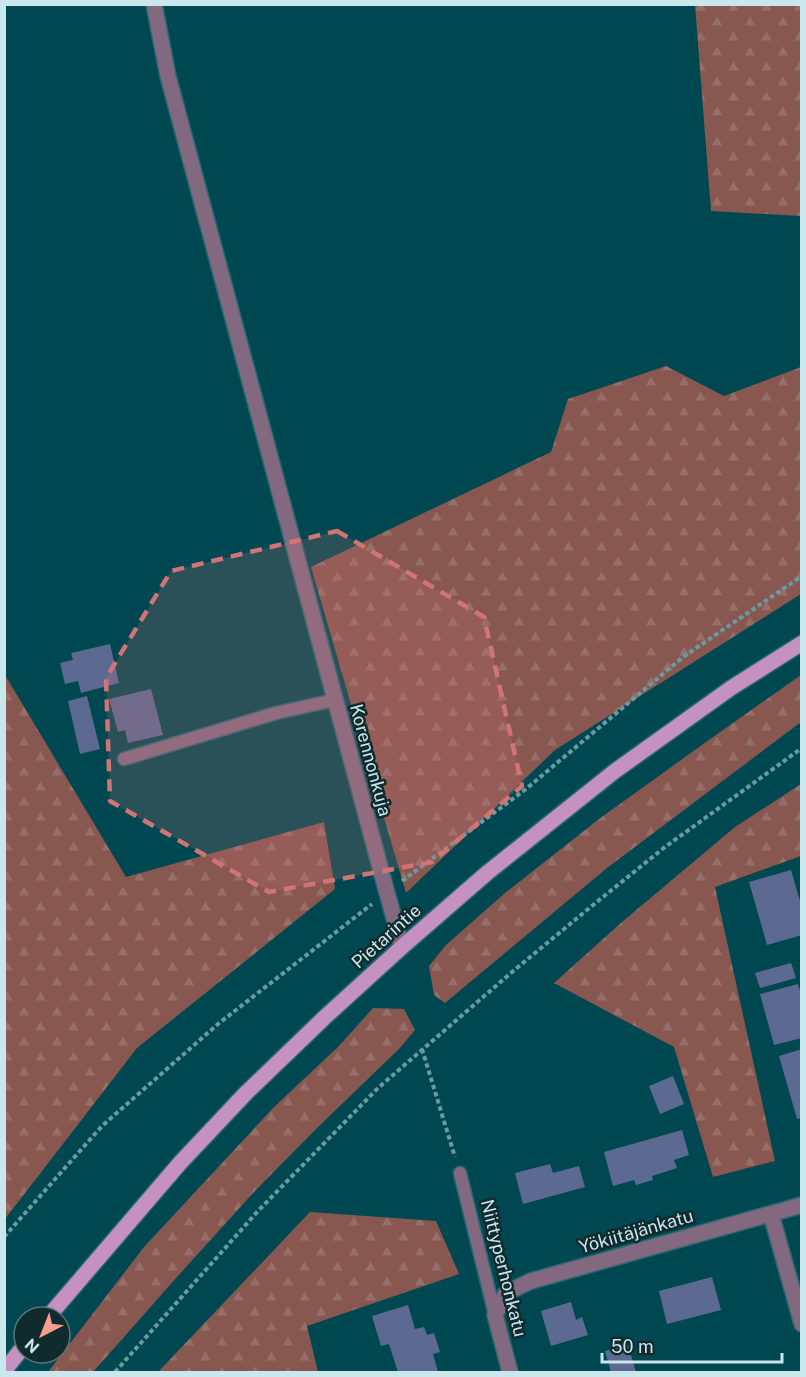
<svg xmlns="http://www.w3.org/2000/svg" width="806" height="1377" font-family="'Public Sans',sans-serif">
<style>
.forest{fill:url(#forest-firs)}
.building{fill:#5c6a91}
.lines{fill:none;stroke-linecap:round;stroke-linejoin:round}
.service-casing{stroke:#286870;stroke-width:15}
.minor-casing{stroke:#286870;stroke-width:18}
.primary-casing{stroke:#286870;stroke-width:18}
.path{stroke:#699ba2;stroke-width:4;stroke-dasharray:4.5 3;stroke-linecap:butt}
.service{stroke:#836980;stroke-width:12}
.minor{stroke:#836980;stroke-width:15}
.primary{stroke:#c591c0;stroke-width:15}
.marked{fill:#d17476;fill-opacity:0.2;stroke:#d17476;stroke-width:4.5;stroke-dasharray:12 8;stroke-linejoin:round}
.labels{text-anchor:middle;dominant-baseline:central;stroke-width:5;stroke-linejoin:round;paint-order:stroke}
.street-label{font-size:18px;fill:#c9e7ec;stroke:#112a2e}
</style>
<defs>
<pattern id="forest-firs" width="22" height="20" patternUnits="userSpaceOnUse" patternTransform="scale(1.5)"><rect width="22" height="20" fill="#885750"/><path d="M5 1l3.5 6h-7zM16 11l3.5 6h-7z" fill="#976f69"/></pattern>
</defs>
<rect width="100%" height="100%" fill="#004851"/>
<path class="forest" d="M695,5H801V216L711,211Z
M666,366L724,396L801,367V594L555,750L406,893L311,567L551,452L568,399Z
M5,675L126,877L324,822L335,889L137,1048L5,1219Z
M801,675V722L607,868L445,1003L434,995L429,966L446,945L505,893L599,819L706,742Z
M801,784V856L715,887L775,1161L713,1177L674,1047L554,983L622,922L735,827Z
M373,1008L404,1009L415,1030L399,1049L317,1128L253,1193L177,1277L93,1372H48L144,1247L274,1107L338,1047Z
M310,1212L436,1221L459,1274L307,1326L318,1372H158Z"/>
<path class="building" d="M110,644L119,683L81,693L78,681L65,684L60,663L73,660L71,653Z
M151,689L163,735L128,743L125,730L118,732L109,699Z
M87,696L100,749L80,754L68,701Z
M791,870L802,908V935L767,945L749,882Z
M791,963L796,978L760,988L755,973Z
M798,984L802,997V1038L774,1045L760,994Z
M802,1049V1118L797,1119L779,1056Z
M673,1076L684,1104L660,1114L649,1086Z
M682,1130L689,1155L674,1160L677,1168L652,1176L653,1180L636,1185L634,1180L613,1186L604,1152Z
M550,1164L553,1173L579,1166L585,1187L523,1204L515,1173Z
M712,1277L721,1310L667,1324L659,1291Z
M571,1302L576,1320L582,1317L588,1335L551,1346L541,1311Z
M408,1305L415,1329L424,1327L427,1335L434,1333L440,1352L433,1354L438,1372H398L389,1344L381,1346L372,1316Z
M628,1345L636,1372H611L605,1351Z"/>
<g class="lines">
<defs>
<path id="service" d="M124,759L276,713L335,700
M460,1173L495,1315"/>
<path id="minor" d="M154,4L168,76L387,893L402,947
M771,1214L802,1324
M510,1372L495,1315L506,1293L531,1281L802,1205"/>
<path id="primary" d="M48,1317L180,1163L246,1093L325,1017L402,947L487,873L615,771L731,688L802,643
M4,1371L24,1346"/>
</defs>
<use href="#service" class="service-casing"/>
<use href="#minor" class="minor-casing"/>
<use href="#primary" class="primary-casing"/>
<path class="path" d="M402,881L526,789L683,657L802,576
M422,1049L455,1157
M4,1237L102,1126L218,1024L372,904
M115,1372L258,1211L378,1088L512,972L593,905L665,847L802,748"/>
<use href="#service" class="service"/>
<use href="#minor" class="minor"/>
<use href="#primary" class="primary"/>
</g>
<path class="marked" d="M337,531L484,617L522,786L432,862L269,892L110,801L106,678L171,571Z"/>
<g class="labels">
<g class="street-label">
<text transform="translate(371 760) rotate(75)">Korennonkuja</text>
<text transform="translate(386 936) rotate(-42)">Pietarintie</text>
<text transform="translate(636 1231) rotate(-16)">Yökiitäjänkatu</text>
<text transform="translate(504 1268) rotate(76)">Niittyperhonkatu</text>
</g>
</g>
<rect width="806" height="1377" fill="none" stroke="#c9e7ec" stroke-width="12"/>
<g transform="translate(42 1335) rotate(222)"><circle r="28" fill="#112a2e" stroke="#5b767a" stroke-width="1.5"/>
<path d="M0-4.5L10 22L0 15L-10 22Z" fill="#f59d8f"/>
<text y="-9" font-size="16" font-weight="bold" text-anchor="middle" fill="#c9e7ec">N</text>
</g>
<path d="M602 1353v9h180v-9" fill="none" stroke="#c9e7ec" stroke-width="3"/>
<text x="611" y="1353" font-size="18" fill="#c9e7ec" stroke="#112a2e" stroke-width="4.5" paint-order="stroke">50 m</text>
</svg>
